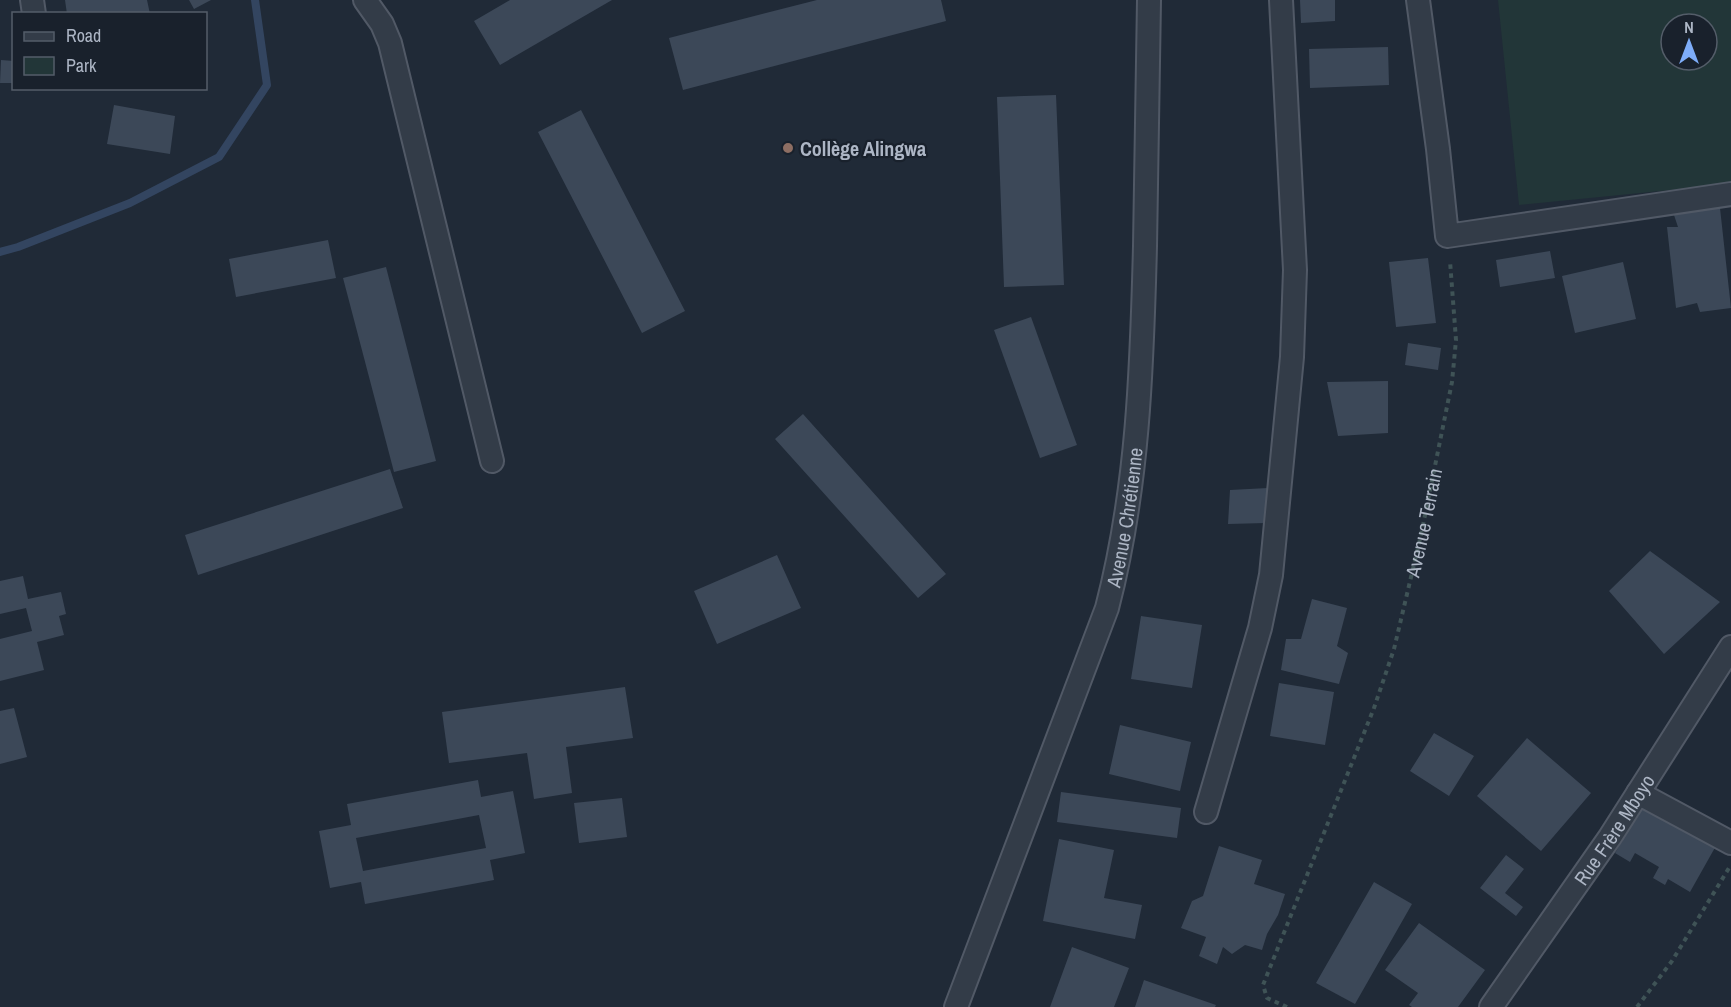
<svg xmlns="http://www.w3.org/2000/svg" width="1731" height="1007" font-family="'Archivo Narrow',sans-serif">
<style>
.green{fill:#223638;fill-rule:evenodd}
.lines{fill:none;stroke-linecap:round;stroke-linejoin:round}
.stream{stroke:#334560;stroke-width:8}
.building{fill:#3c4858;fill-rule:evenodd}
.minor-casing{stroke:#515966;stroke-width:26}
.path{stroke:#3f5356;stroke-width:4;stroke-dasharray:4.5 4.5;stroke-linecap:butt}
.minor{stroke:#333c48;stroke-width:22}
.education-dot{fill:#8d6e63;stroke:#19212c;stroke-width:2}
.labels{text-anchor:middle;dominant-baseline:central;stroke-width:4.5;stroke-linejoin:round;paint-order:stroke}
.poi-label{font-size:20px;font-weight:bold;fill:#adb6c5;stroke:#19212c;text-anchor:start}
.street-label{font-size:20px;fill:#adb6c5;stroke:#19212c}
</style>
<rect width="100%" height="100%" fill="#202a37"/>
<path class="green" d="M1498,0H1731V184L1519,205ZM1671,24H1707V60H1671Z"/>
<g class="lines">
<path class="stream" d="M0,252L18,247L130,203L219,157L267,85L255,0"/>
</g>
<path class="building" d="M65,0H147L150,14H67Z
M189,0H211L194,9Z
M510,0H612L500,65L474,21Z
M817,0H941L946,21L683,90L669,38Z
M1300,0H1335V21L1301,23Z
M1388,47L1389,85L1310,88L1309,49Z
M1,60L14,61V83H0Z
M1056,95L1064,285L1004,287L997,97Z
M114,105L175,116L170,154L107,144Z
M581,110L685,311L642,333L538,132Z
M1720,208L1731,308L1700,312L1697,303L1676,308L1667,227H1678L1674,215L1696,210Z
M328,240L336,278L236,297L229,259Z
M1550,251L1555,278L1500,287L1496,260Z
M1428,258L1436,323L1396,327L1389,262Z
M1623,262L1636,319L1575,333L1562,276Z
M386,267L436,461L394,472L343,278Z
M1031,317L1077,445L1040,458L994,330Z
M1408,343L1441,348L1438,370L1405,365Z
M1388,381V433L1338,436L1327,382Z
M803,414L946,574L918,598L775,439Z
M390,469L403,508L198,575L185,535Z
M1268,488L1266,523L1228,524L1230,490Z
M1650,551L1720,602L1664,654L1609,591Z
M777,555L801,608L717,644L694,591Z
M23,576L28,599L61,592L66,614L59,616L64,635L37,642L44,670L0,681V639L32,631L26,608L0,614V581Z
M1312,599L1347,608L1337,646L1348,653L1339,684L1281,670L1286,639H1301Z
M1141,616L1202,625L1192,688L1131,679Z
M1279,683L1334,692L1325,745L1270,736Z
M625,687L633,738L566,747L572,793L534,799L527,753L449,763L442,712Z
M14,708L27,757L0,764V711Z
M1120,725L1191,742L1180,791L1109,774Z
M1434,733L1474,756L1449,796L1410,771Z
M1527,738L1591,793L1541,851L1477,796Z
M478,780L481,797L513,791L525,853L490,860L494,880L365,904L361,882L330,888L319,831L351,825L347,804ZM479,815L486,848L363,871L356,838Z
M1061,792L1181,808L1177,838L1057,822Z
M622,798L627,837L579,843L574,803Z
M1643,805L1717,844L1690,892L1668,879L1665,885L1653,878L1659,867L1635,853L1630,862L1615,853L1623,840L1619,838L1629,820L1635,821Z
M1059,839L1114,850L1104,898L1142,905L1135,939L1043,921Z
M1219,846L1262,860L1254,884L1285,894L1278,915L1267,934L1262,950L1245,945L1232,954L1223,947L1217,964L1199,956L1206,937L1181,928L1192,901L1203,896Z
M1506,855L1524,869L1505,893L1523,907L1516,916L1480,888Z
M1374,882L1412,904L1355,1004L1316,983Z
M1419,923L1485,970L1458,1007H1412L1409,1005L1418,993L1385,970Z
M1072,947L1129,968L1114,1007H1050Z
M1144,980L1216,1005L1215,1007H1135Z"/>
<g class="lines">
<defs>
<g id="minor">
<path d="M32,0L34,14"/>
<path d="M365,0L382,24L390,43L492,461"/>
<path d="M1418,0L1438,149L1447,236L1731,194"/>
<path d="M1638,793L1731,843"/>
<path d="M1206,812L1260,628L1271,575L1292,357L1295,270L1281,0"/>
<path id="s2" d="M956,1007L1107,608C1138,489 1142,368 1145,246C1146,164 1148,82 1149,0"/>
<path id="s3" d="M1491,1007L1610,837L1731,647"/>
</g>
</defs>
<use href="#minor" class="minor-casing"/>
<g class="path">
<path id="s1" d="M1287,1007L1267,998L1263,985L1374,708L1394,649L1421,535L1452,382L1456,340L1450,261"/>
<path d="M1637,1007L1672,961L1729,868"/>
</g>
<use href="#minor" class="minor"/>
</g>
<circle class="education-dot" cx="788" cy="148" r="6"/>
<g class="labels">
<g class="poi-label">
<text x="800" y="148">Collège Alingwa</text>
</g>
<g class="street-label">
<text stroke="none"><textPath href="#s2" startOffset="519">Avenue Chrétienne</textPath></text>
<text stroke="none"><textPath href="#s1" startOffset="526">Avenue Terrain</textPath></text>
<text stroke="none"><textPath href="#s3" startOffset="216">Rue Frère Mboyo</textPath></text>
</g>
</g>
<rect x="12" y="12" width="195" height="78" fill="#19212c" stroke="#545d69" stroke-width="1.5"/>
<rect x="24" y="32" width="30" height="9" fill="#333c48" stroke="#545d69" stroke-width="1.5"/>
<text x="66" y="42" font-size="18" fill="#adb6c5">Road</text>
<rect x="24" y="57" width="30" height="18" fill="#223638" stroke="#545d69" stroke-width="1.5"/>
<text x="66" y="72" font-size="18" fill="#adb6c5">Park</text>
<g transform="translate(1689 42)"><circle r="28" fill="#19212c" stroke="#545d69" stroke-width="1.5"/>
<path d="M0-4.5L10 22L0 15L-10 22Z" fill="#7eadf9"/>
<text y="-9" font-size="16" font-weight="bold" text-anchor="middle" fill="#adb6c5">N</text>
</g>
</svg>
